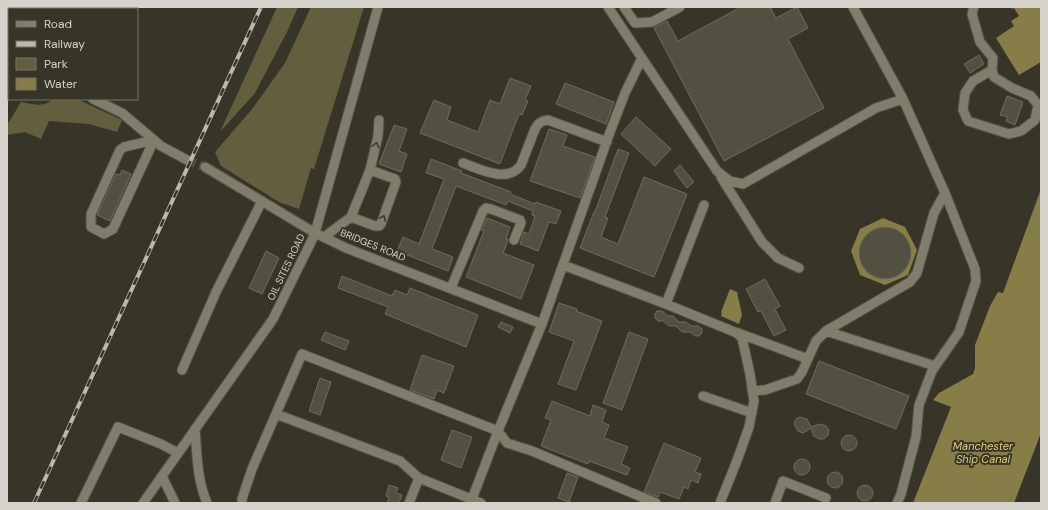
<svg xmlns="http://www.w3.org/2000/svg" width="1048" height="510" font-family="'DM Sans',sans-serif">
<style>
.green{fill:#635e3e}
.water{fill:#877d46}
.building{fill:#525041;stroke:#6f6c5d}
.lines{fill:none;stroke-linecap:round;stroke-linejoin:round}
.minor-tunnel{stroke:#4f4d3f;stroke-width:9;stroke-dasharray:9 4.5;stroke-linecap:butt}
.minor-casing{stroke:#555347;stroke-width:11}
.minor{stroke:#807d6d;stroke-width:9}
.rail-casing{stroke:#bab8af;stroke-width:4}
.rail{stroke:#373527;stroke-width:2.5;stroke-dasharray:8;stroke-linecap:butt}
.oneway{stroke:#3e3c2e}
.labels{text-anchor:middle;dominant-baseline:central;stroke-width:4;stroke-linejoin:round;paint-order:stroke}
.street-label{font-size:10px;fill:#d4d2ca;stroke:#373527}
.water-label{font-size:11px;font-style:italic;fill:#dcce7a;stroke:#373527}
</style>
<rect width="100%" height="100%" fill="#373527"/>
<path class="green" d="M7,7H66L65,9H9V43L7,42Z
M277,7H298L287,32L255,93L220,132Z
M311,7H364L314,169L311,168L299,209L279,202L221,166L215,152L253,108L285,63Z
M53,99H77L122,120L117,132L89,124L49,121L41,139L25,132L7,135V123L9,122L21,102C31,104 45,108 53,99Z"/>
<path class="water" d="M1011,7H1041V62L1019,75L996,38L1014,26L1011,21L1019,16L1014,8L1012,9Z
M1041,189V433L1014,503H913L951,407L933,400L939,393L973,374L975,368V345L990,306L998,292L1003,293Z
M883,218L905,227L917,250L908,275L885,285L860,275L851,251L860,229Z
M730,289L737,292L742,315L739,324L721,316L722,313L721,312Z"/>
<path class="building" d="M741,7H770L776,18L797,7L808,28L788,39L824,108L724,161L654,28L667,21L678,41Z
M979,55L984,64L970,73L964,64Z
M510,78L531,86L525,100L528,101L522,115L519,114L500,164L420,133L434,100L451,107L447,120L478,132L490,100L500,104Z
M565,83L614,102L606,124L556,104Z
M1007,96L1023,102L1015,125L1006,121L1008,117L1000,115Z
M636,117L671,149L655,166L621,134Z
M394,125L407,129L399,151L407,154L401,172L379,164Z
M549,129L567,135L563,146L595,157L580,198L530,181Z
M618,149L629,153L605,217L608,218L601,237L618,244L644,177L687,194L654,277L580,248L594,212H595Z
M431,159L462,171L461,173L511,192L510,194L535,204L536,202L561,211L556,224L549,222L538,251L520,244L524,232L529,234L535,216L532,215L533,211L508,201L506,205L456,186L432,249L453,257L448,271L397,251L403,237L419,244L444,179L426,173Z
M680,165L694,182L687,188L674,171Z
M122,170L131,174L110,221L97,215L116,174L120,175Z
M487,218L510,227L506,239H508V241L503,253L534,265L521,299L466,277L484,231L481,230Z
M859 253a26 26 0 1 1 52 0a26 26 0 1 1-52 0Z
M266,251L279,258L262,294L249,288Z
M342,276L392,296L395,290L407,295L410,288L478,315L466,347L385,314L388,307L338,288Z
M765,279L780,306L775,309L786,330L774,336L761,311L758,312L746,289Z
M559,303L577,309L576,311L602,321L576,390L558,384L574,341L549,332Z
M657,311H662L668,316H673L679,322H686L691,326H698L702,329V333L699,336H695L690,332H682L676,326H669L663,321H658L655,318V314Z
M501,322L513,327L510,333L498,327Z
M325,332L349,341L345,350L321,340Z
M629,332L648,339L622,410L603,403Z
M422,355L454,366L444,393L437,390L434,399L410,390Z
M819,361L909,396L896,429L806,394Z
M320,378L331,382L320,415L309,411Z
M552,401L590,416L593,405L606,410L602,422L609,425L604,438L628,447L621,464L630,468L627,475L589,461L588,464L541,446L551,420L545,418Z
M800,417L807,419L811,427L819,424L826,426L829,430L828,435L824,439H819L814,436L811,428L803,433L798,431L794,424L796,419Z
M452,430L472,437L461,468L441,460Z
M841 443a8 8 0 1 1 16 0a8 8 0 1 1-16 0Z
M664,443L701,458L695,472L701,474L698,483L691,480L688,489L684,487L679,499L660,492L658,497L644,492Z
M794 467a8 8 0 1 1 16 0a8 8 0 1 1-16 0Z
M827 480a8 8 0 1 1 16 0a8 8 0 1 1-16 0Z
M567,473L578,477L569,502L558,498Z
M389,485L398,488L396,493L402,495L399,503H387L389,497L386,496Z
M857 493a8 8 0 1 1 16 0a8 8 0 1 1-16 0Z"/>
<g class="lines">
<path class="minor-tunnel" d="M187,160L205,167"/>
<defs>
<path id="minor" d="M608,7L717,171L730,181L743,184L876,108L903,99
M624,7L635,23L652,22L680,7
M853,7L903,99L945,193L975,269L976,281L959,332L932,371L919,405L916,437L901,494L897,503
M974,7L972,14L980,42L993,58L992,70L994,77L1012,88L1031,96L1038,105L1035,120L1021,131L1009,134L968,121L963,110L965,93L973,81L992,70
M71,9L72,7
M7,59L9,60
M93,99L122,113L161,146L187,160
M154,140L113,229L104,234L91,227V214L120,150L124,147Z
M463,163C479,169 508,184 521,165L535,129C538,123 541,121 548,120L607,142
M205,167L315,233L346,248L542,324
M721,177L762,242L778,258L799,268
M351,217L375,226H379L381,224L396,182L395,179L370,170
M324,237L351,217L370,170L378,136L379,120
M563,265L666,304L704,205
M451,288L483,211L486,208L491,209L520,220L521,223L514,240
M666,304L737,333L742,338L750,374L754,401L749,427L738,458L720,503
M826,331L935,366
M738,333L808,359
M182,370L216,292L262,201
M752,391L765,390L797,379L802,372L816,341L826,331L910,282L917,273L934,213L945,193
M703,396L752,413
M276,414L400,461L419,478L481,503
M195,429C197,454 197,480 207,503
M162,476L175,503
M472,499L498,431L542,324L610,132L625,93L642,58
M81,503L118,427L161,444L178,453
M143,503L273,319L311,242L315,233L378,7
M242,503V499L252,469L302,354L498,431L507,443L532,451L656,503
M409,503L419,478
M775,503L783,481L826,498"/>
</defs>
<use href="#minor" class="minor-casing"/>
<use href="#minor" class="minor"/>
<defs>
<path id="rail" d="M34,503L261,7"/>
</defs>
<use href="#rail" class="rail-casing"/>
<use href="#rail" class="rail"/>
</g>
<defs><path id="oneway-chevron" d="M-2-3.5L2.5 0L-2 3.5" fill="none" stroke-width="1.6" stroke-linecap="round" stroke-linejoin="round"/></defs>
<g class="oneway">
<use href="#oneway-chevron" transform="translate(376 145) rotate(-76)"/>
<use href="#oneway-chevron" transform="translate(383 218) rotate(-66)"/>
</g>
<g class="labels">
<g class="street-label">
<text transform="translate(373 245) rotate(22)">BRIDGES ROAD</text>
<text transform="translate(286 267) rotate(-64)">OIL SITES ROAD</text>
</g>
<g class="water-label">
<text x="983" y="446">Manchester<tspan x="983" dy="13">Ship Canal</tspan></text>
</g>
</g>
<rect width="1048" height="510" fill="none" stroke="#d4d2ca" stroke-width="16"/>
<rect x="8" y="8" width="130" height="92" fill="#373527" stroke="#767468"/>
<rect x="16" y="21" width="20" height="6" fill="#807d6d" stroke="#767468"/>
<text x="44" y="28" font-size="12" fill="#d4d2ca">Road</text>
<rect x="16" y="41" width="20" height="6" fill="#bab8af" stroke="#767468"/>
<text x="44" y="48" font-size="12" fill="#d4d2ca">Railway</text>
<rect x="16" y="58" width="20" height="12" fill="#635e3e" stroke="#767468"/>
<text x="44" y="68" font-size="12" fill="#d4d2ca">Park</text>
<rect x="16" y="78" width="20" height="12" fill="#877d46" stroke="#767468"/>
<text x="44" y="88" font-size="12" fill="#d4d2ca">Water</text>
</svg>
